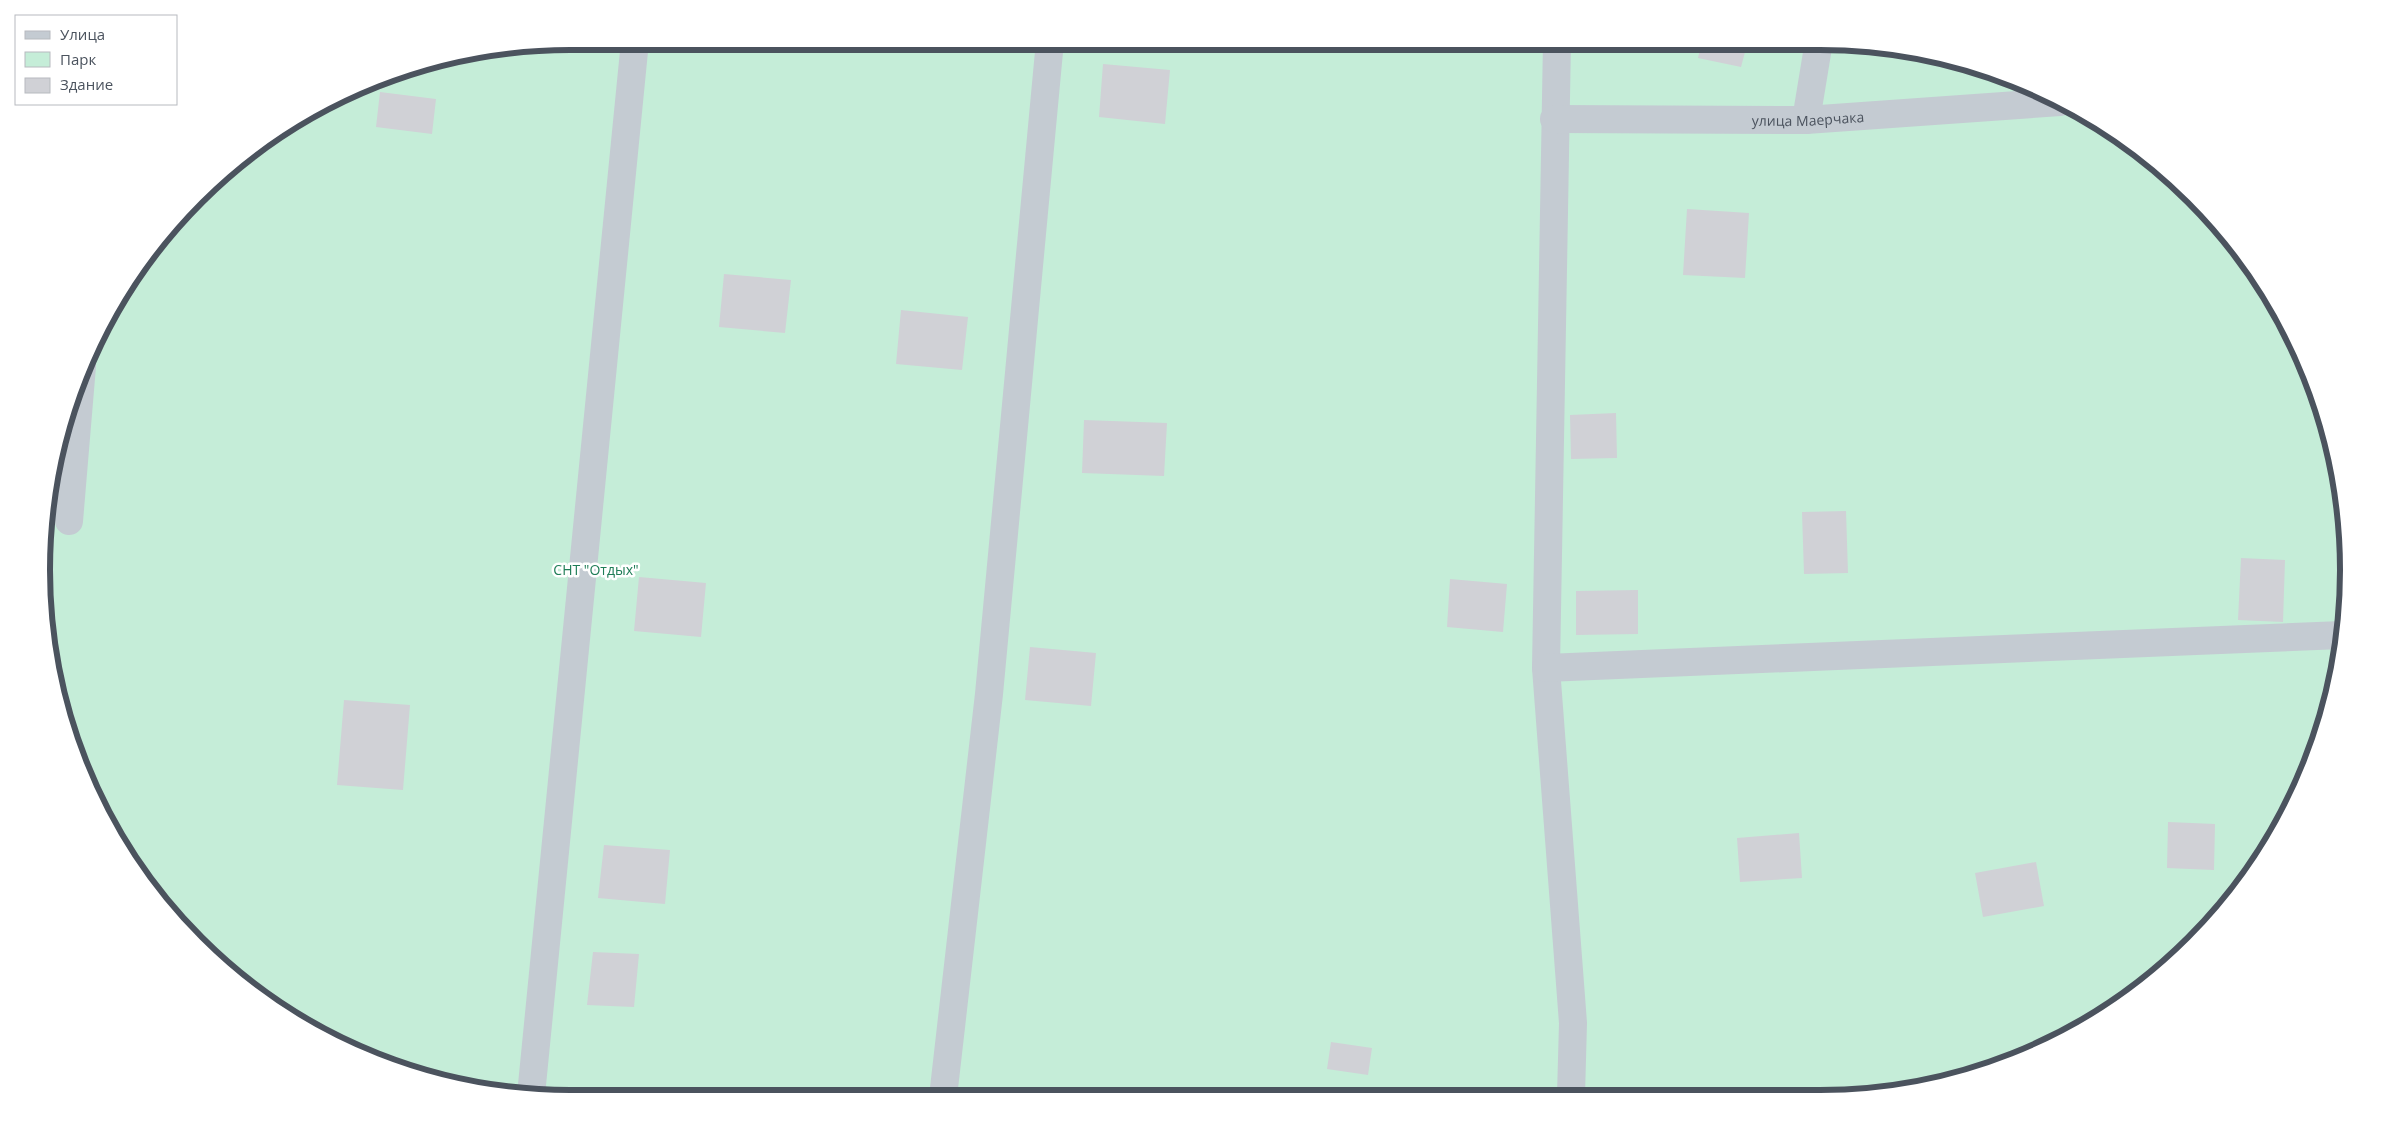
<svg xmlns="http://www.w3.org/2000/svg" width="2390" height="1140" font-family="'Open Sans',sans-serif">
<style>
.green{fill:#c5edd8}
.building{fill:#d0d1d6}
.lines{fill:none;stroke-linecap:round;stroke-linejoin:round}
.minor{stroke:#c4cbd2;stroke-width:28}
.labels{text-anchor:middle;dominant-baseline:central;stroke-width:5;stroke-linejoin:round;paint-order:stroke}
.street-label{font-size:14px;fill:#4b535e;stroke:#fff}
.park-label{font-size:14px;fill:#1f7d57;stroke:#fff}
.rim{fill:none;stroke:#4b535e;stroke-width:6}
</style>
<rect width="100%" height="100%" fill="#f4f3f2"/>
<path class="green" d="M570,41H1820L1923,51L2023,82L2114,131L2194,196L2260,276L2309,368L2339,467L2349,570L2339,673L2308,773L2239,892L2142,990L2022,1059L1889,1094L570,1099L467,1089L367,1058L276,1009L196,944L150,892L96,804L69,740L46,639L42,536L51,467L81,368L112,305L172,222L248,151L306,112L400,69L467,51Z"/>
<path class="building" d="M1702,41H1748L1741,67L1698,58Z
M1103,64L1170,70L1165,124L1099,117Z
M380,92L436,99L432,134L376,127Z
M1687,209L1749,213L1745,278L1683,275Z
M724,274L791,280L785,333L719,327Z
M901,310L968,317L962,370L896,364Z
M1616,413L1617,458L1571,459L1570,415Z
M1084,420L1167,423L1164,476L1082,473Z
M1846,511L1848,573L1804,574L1802,512Z
M2241,558L2285,560L2283,622L2238,620Z
M639,577L706,583L701,637L634,631Z
M1450,579L1507,584L1503,632L1447,627Z
M1638,590V634L1576,635V591Z
M1030,647L1096,653L1091,706L1025,700Z
M344,700L410,705L403,790L337,785Z
M2168,822L2215,824L2214,870L2167,868Z
M1799,833L1802,878L1740,882L1737,838Z
M604,845L670,850L665,904L598,898Z
M2036,862L2044,906L1983,917L1975,873Z
M593,952L639,954L634,1007L587,1005Z
M1331,1042L1372,1048L1368,1075L1327,1069Z"/>
<g class="lines">
<g class="minor">
<path d="M1557,41L1546,668L1573,1023L1571,1095"/>
<path id="s1" d="M1554,119L1806,120L2060,102"/>
<path d="M1806,120L1819,41"/>
<path d="M69,521L82,366"/>
<path d="M1546,668L2342,635"/>
<path d="M531,1095L635,41"/>
<path d="M943,1097L989,694L1050,41"/>
</g>
</g>
<g class="labels">
<g class="street-label">
<text stroke="none"><textPath href="#s1" startOffset="254">улица Маерчака</textPath></text>
</g>
<g class="park-label">
<text x="596" y="569">СНТ "Отдых"</text>
</g>
</g>
<path d="M0 0H2390V1140H0ZM570 50H1820A520 520 0 0 1 2340 570V570A520 520 0 0 1 1820 1090H570A520 520 0 0 1 50 570V570A520 520 0 0 1 570 50Z" fill="#fff" fill-rule="evenodd"/>
<path class="rim" d="M570 50H1820A520 520 0 0 1 2340 570V570A520 520 0 0 1 1820 1090H570A520 520 0 0 1 50 570V570A520 520 0 0 1 570 50Z"/>
<rect x="15" y="15" width="162" height="90" fill="#ffffff" stroke="#b7babf"/>
<rect x="25" y="31" width="25" height="8" fill="#c4cbd2" stroke="#b7babf"/>
<text x="60" y="40" font-size="15" fill="#4b535e">Улица</text>
<rect x="25" y="52" width="25" height="15" fill="#c5edd8" stroke="#b7babf"/>
<text x="60" y="65" font-size="15" fill="#4b535e">Парк</text>
<rect x="25" y="78" width="25" height="15" fill="#d0d1d6" stroke="#b7babf"/>
<text x="60" y="90" font-size="15" fill="#4b535e">Здание</text>
</svg>
